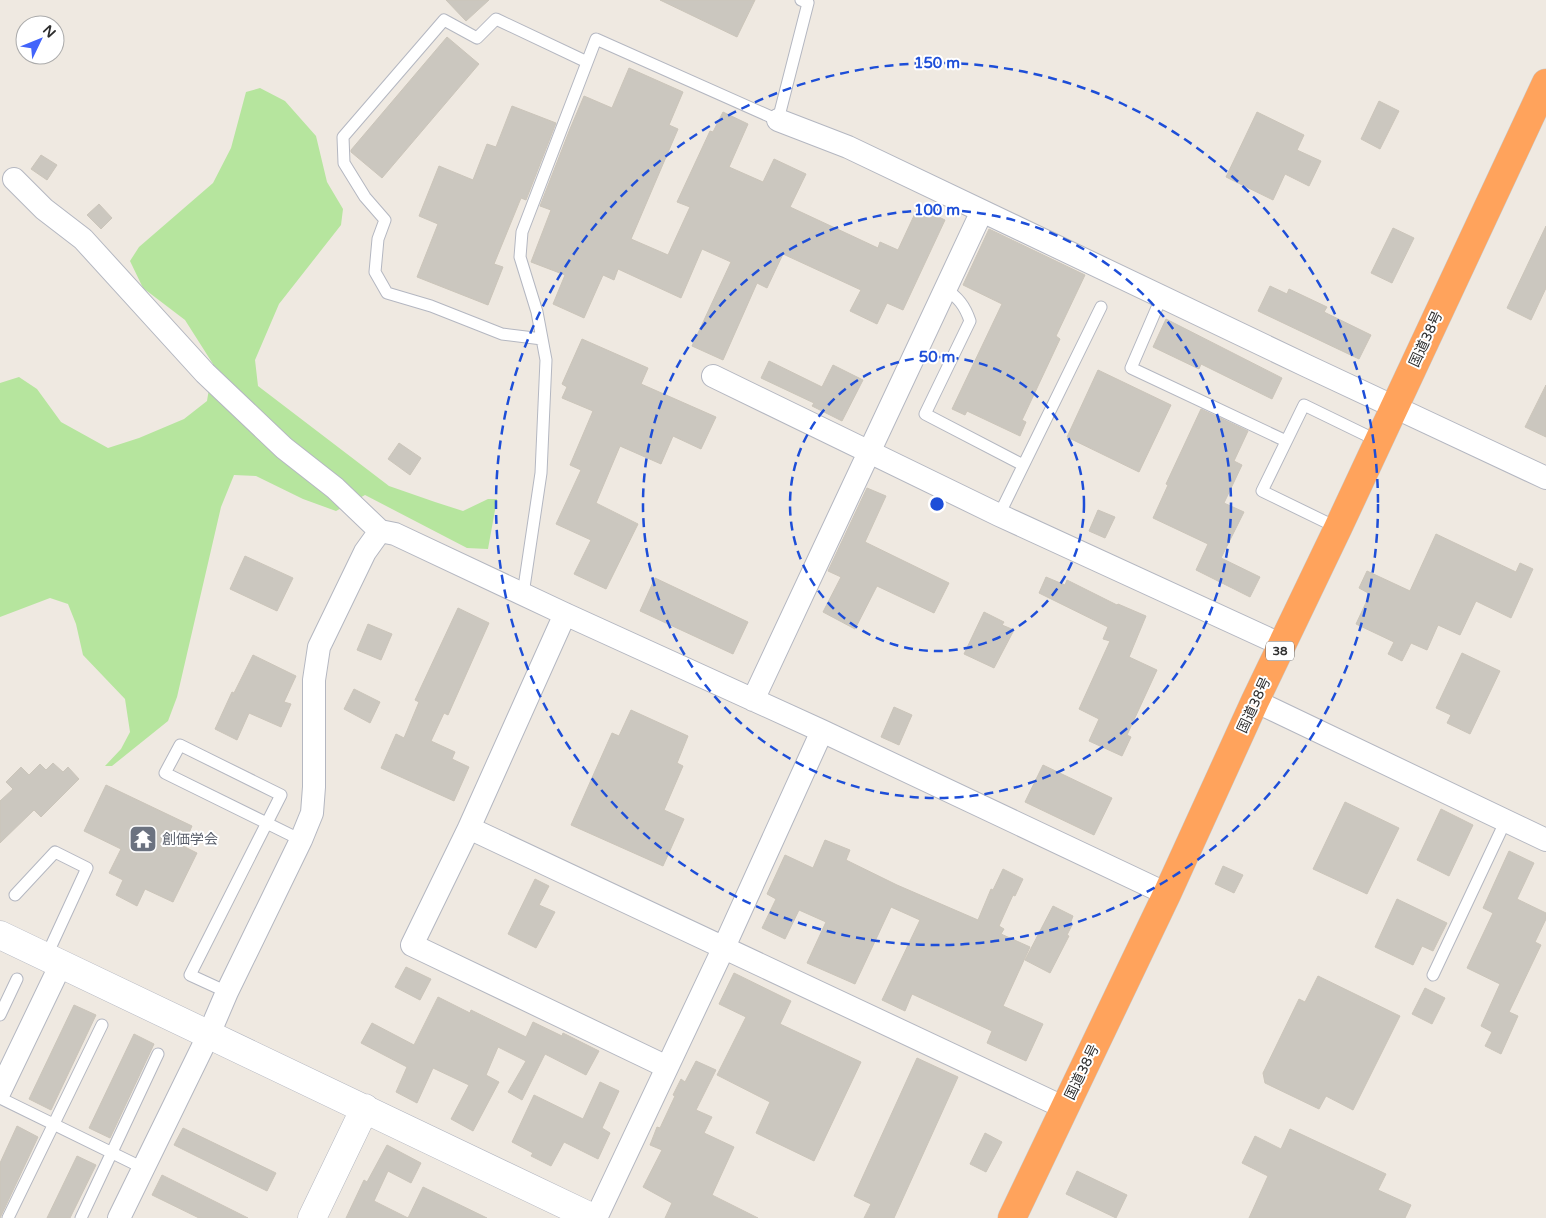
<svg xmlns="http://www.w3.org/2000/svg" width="1546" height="1218" font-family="'Varela Round','Noto Sans JP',sans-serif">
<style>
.green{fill:#b6e59e}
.building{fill:#cbc7bf;stroke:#cbc5ba}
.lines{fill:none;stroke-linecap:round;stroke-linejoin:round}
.lane-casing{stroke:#b4b7c1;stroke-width:13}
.street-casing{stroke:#b4b7c1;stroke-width:24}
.secondary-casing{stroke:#b4b7c1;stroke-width:29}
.highway-casing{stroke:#c9c9c9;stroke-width:29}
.lane{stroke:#fff;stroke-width:11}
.street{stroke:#fff;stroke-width:22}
.secondary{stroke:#fff;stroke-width:28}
.highway{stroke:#ffa35c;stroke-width:28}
.ring{fill:none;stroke:#1d4ed8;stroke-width:2.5;stroke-dasharray:9 6}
.labels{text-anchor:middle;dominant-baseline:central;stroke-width:4;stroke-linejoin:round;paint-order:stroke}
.shield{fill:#fff;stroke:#6d6d6d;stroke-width:1}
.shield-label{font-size:12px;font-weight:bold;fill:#2e2e2e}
.street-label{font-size:14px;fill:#2e2e2e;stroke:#fff}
.worship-label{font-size:14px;fill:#5b616d;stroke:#fff;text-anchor:start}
.centre{fill:#1d4ed8;stroke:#fff;stroke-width:2.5}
.ring-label{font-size:15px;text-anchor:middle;font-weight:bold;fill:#1d4ed8;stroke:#fff;stroke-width:4;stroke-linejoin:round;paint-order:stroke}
</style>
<rect width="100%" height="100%" fill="#efe9e1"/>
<path class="green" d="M260,88L285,101L316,136L327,182L343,209L341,225L279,304L255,360L258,386L389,486L435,502L463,511L488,499H497L488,549L467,548L365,495L336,511L303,499L256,476L234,475L221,507L177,697L168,721L112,766H105L121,749L130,732L125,699L83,655L76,624L68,604L50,598L0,617V383L19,377L37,389L61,422L108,448L139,438L184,419L207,401L213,364L185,320L143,288L130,261L139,247L213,183L231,148L246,92Z"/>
<path class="building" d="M446,0H489L466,21Z
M660,0H755L737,37Z
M447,37L479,64L382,178L351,152V150Z
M629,68L683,92L669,125L678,129L631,239L668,255L690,207L677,202L710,131L713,132L723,112L748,124L729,167L763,182L774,159L806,174L790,207L878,248L880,242L898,250L918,207L945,220L903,310L887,303L877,324L850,311L861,290L783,254L767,288L757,283L723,360L692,346L731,262L702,249L681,298L618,269L614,280L603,275L584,318L553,304L565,275L531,262L551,210L540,206L570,129L584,96L612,108Z
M1379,101L1399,111L1380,149L1361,139Z
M512,106L556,123L526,200L521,198L494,264L503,267L488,305L417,277L438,224L419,216L439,166L473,180L487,144L496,147Z
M1257,112L1304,135L1297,150L1321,161L1309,186L1285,174L1273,200L1226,177Z
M41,155L57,165L47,180L31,169Z
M99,204L112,218L101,229L87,215Z
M1546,226V288L1531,320L1507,308Z
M1393,228L1414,238L1392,283L1371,273Z
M989,229L1085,275L1056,336L1060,339L1022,420L1026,422L1020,436L967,411L965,415L952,409L1002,304L963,285Z
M1270,286L1287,294L1289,289L1327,307L1324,312L1371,335L1359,359L1258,311Z
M1166,319L1282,378L1272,399L1201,364L1199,369L1153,347Z
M582,339L648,368L641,384L716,417L701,449L673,436L661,464L620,446L596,503L638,524L606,589L574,574L591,540L556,524L581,470L570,465L593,411L562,398L567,387L562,384Z
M769,361L822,387L833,365L863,380L842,421L812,406L814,403L761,378Z
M1098,370L1171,405L1139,472L1067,437Z
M1546,385V437L1525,427Z
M1201,409L1248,431L1234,461L1242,465L1224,503L1244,512L1221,558L1260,577L1250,597L1196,570L1208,544L1153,518L1168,485L1166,484Z
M399,443L421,458L410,475L388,459Z
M867,488L886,496L865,542L949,583L934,613L877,586L855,629L823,612L841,577L828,571Z
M1098,510L1115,517L1105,538L1089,531Z
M1436,534L1516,572L1520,563L1533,569L1511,618L1476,601L1460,635L1438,625L1427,650L1411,643L1402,661L1388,654L1394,642L1356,624L1370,594L1359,588L1367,571L1410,591Z
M245,556L293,578L277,611L230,589Z
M1046,577L1065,585L1067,580L1117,605L1118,604L1146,616L1129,657L1157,670L1127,735L1131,737L1122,756L1089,741L1099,719L1079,709L1110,641L1103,639L1108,627L1039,593Z
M655,578L748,622L733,654L640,611Z
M458,608L489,623L448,715L444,713L431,741L455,752L452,759L469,767L454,801L381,768L396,734L404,738L419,702L415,700Z
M984,612L1004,622L1002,625L1014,630L994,668L964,654Z
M368,624L392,634L381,660L357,650Z
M1462,653L1500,671L1470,734L1447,723L1451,715L1436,708Z
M253,655L296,676L284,702L291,704L281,727L249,713L237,740L215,729L232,692L234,693Z
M354,689L380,702L370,723L344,709Z
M894,707L912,715L899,745L881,737Z
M631,710L688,736L677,763L683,766L664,810L684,819L663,866L571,825L612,733L619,736Z
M53,763L63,772L68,767L79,779L41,817L34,810L0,843V801L13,789L6,782L21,767L29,775L40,764L46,770Z
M1043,765L1112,798L1094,835L1025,802Z
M106,785L192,826L183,846L197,853L173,902L145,889L137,906L116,895L123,880L109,873L121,849L84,831Z
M1345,802L1399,828L1367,894L1313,869Z
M1441,809L1473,825L1449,876L1417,860Z
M825,840L850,850L846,860L897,885L978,920L991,889L993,890L1003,869L1023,879L1015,896L1013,895L999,926L1004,929L1001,934L1030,947L1003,1006L1043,1024L1026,1061L987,1043L992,1031L912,994L905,1011L882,1000L920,920L891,907L855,984L807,963L826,922L799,910L785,939L762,928L776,899L767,894L785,855L813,868Z
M1509,851L1534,863L1517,899L1546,913V919L1535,942L1541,945L1509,1012L1518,1016L1501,1054L1485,1046L1492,1032L1481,1026L1500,984L1467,968L1493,913L1483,908Z
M1223,866L1243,875L1234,893L1215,884Z
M535,879L549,886L539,905L555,912L536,948L508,934Z
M1397,899L1447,923L1433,951L1422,946L1413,965L1375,947Z
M1053,906L1073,916L1070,924L1072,925L1067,935L1069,936L1050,973L1025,960Z
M406,967L431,979L420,1000L395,987Z
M734,973L791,1001L780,1024L861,1062L814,1161L756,1133L770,1102L717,1075L746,1017L719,1004Z
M1318,976L1400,1016L1353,1110L1326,1096L1319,1109L1265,1083L1263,1073L1299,999L1305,1002Z
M1425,988L1445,998L1432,1024L1412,1014Z
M438,997L470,1013L471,1010L526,1037L533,1022L562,1036L563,1033L599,1051L586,1075L545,1054L522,1100L508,1092L526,1061L498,1047L486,1075L499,1082L473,1131L451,1119L469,1085L433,1068L417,1103L396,1092L407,1067L361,1043L372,1023L414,1045Z
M74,1005L96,1015L51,1110L29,1099Z
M134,1034L154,1044L110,1138L89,1128Z
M917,1058L958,1077L894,1218H864L871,1204L854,1196Z
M696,1061L716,1070L696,1110L712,1117L704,1133L734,1147L712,1195L758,1218H665L672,1203L643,1187L662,1150L650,1145L657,1127L660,1128L675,1096L673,1095L681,1079L685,1082Z
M600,1082L619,1091L602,1128L610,1133L598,1159L564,1142L551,1166L531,1156L533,1153L512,1142L534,1095L583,1119Z
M17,1126L38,1137L0,1218V1163Z
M183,1128L276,1173L267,1191L174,1145Z
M1290,1129L1386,1174L1378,1190L1411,1205L1405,1218H1249L1268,1176L1242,1163L1255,1136L1281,1149Z
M985,1133L1002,1142L986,1172L970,1164Z
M387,1145L421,1163L411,1183L388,1171L374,1201L408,1218L423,1187L487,1218H346L364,1180L367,1182Z
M77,1156L96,1165L70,1218H47Z
M1077,1171L1127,1195L1116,1218L1066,1194Z
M162,1175L248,1218H199L152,1195Z"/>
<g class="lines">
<defs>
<path id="lane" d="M945,289C958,297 965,306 970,321L925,414L1023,465
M1162,296L1131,368L1286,441
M542,339L502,334L431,306L387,293L375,272L378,239L385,220L365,197L344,163L343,137L444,20L477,38L496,19L587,62
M999,515L1101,307
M1338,528L1262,491L1304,405L1378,441
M523,594L541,473L546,360L537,312L520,257L522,232L596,39L778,120L808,3L801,0
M15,895L55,852L87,868L46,957
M1433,975L1506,820
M227,992L190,975L281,795L180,745L165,773L301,840
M0,1015L17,979
M0,1098L143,1168
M8,1218L102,1025
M81,1218L158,1054"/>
<path id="street" d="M778,120L848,147L1307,366L1546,478
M14,179L44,209L83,239L205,373L284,448L335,488L380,531L395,534L565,614L822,731L1167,894
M713,376L999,515L1282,645
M565,614L469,828L412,945L667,1067
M753,700L982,211
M1255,701L1546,840
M469,828L1065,1108
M0,1091L61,964
M119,1218L209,1034L227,992L301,840L312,813L314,787V680L319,647L365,552L380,531
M596,1218L724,947L822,731"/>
<path id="secondary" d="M0,935L593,1218
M312,1218L365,1108"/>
<path id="highway" d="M1012,1218L1167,894L1255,701L1338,528L1546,83"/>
</defs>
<use href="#lane" class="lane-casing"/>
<use href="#street" class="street-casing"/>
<use href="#secondary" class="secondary-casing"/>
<use href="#highway" class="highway-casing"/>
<use href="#lane" class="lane"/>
<use href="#street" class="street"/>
<use href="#secondary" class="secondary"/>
<use href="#highway" class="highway"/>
</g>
<g class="ring">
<circle cx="937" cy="504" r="147"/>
<circle cx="937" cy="504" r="294"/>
<circle cx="937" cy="504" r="441"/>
</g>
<defs>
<symbol id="temple-square" viewBox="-11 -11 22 22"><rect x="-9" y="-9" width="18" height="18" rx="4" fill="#6b7280" stroke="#fff"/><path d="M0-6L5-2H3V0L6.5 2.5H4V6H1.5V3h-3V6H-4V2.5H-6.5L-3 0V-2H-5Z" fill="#fff"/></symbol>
</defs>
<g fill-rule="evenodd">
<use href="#temple-square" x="127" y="823" width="32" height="32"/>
</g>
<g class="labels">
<rect class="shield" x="1266" y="641.5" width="28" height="19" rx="4"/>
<g class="shield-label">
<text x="1280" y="651">38</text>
</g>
<g class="street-label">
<text transform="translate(1426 339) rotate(-65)">国道38号</text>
<text transform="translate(1254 705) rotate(-65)">国道38号</text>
<text transform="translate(1082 1072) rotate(-64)">国道38号</text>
</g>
<g class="worship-label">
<text x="162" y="839">創価学会</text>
</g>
</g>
<circle cx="937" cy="504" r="8" class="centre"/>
<g class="ring-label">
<text x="937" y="68">150 m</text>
<text x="937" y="215">100 m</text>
<text x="937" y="362">50 m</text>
</g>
<g transform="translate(40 40) rotate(47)"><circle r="24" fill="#ffffff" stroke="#ababab"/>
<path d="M0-4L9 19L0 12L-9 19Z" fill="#4264fb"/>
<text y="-8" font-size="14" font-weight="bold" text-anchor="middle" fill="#2e2e2e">N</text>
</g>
</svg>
